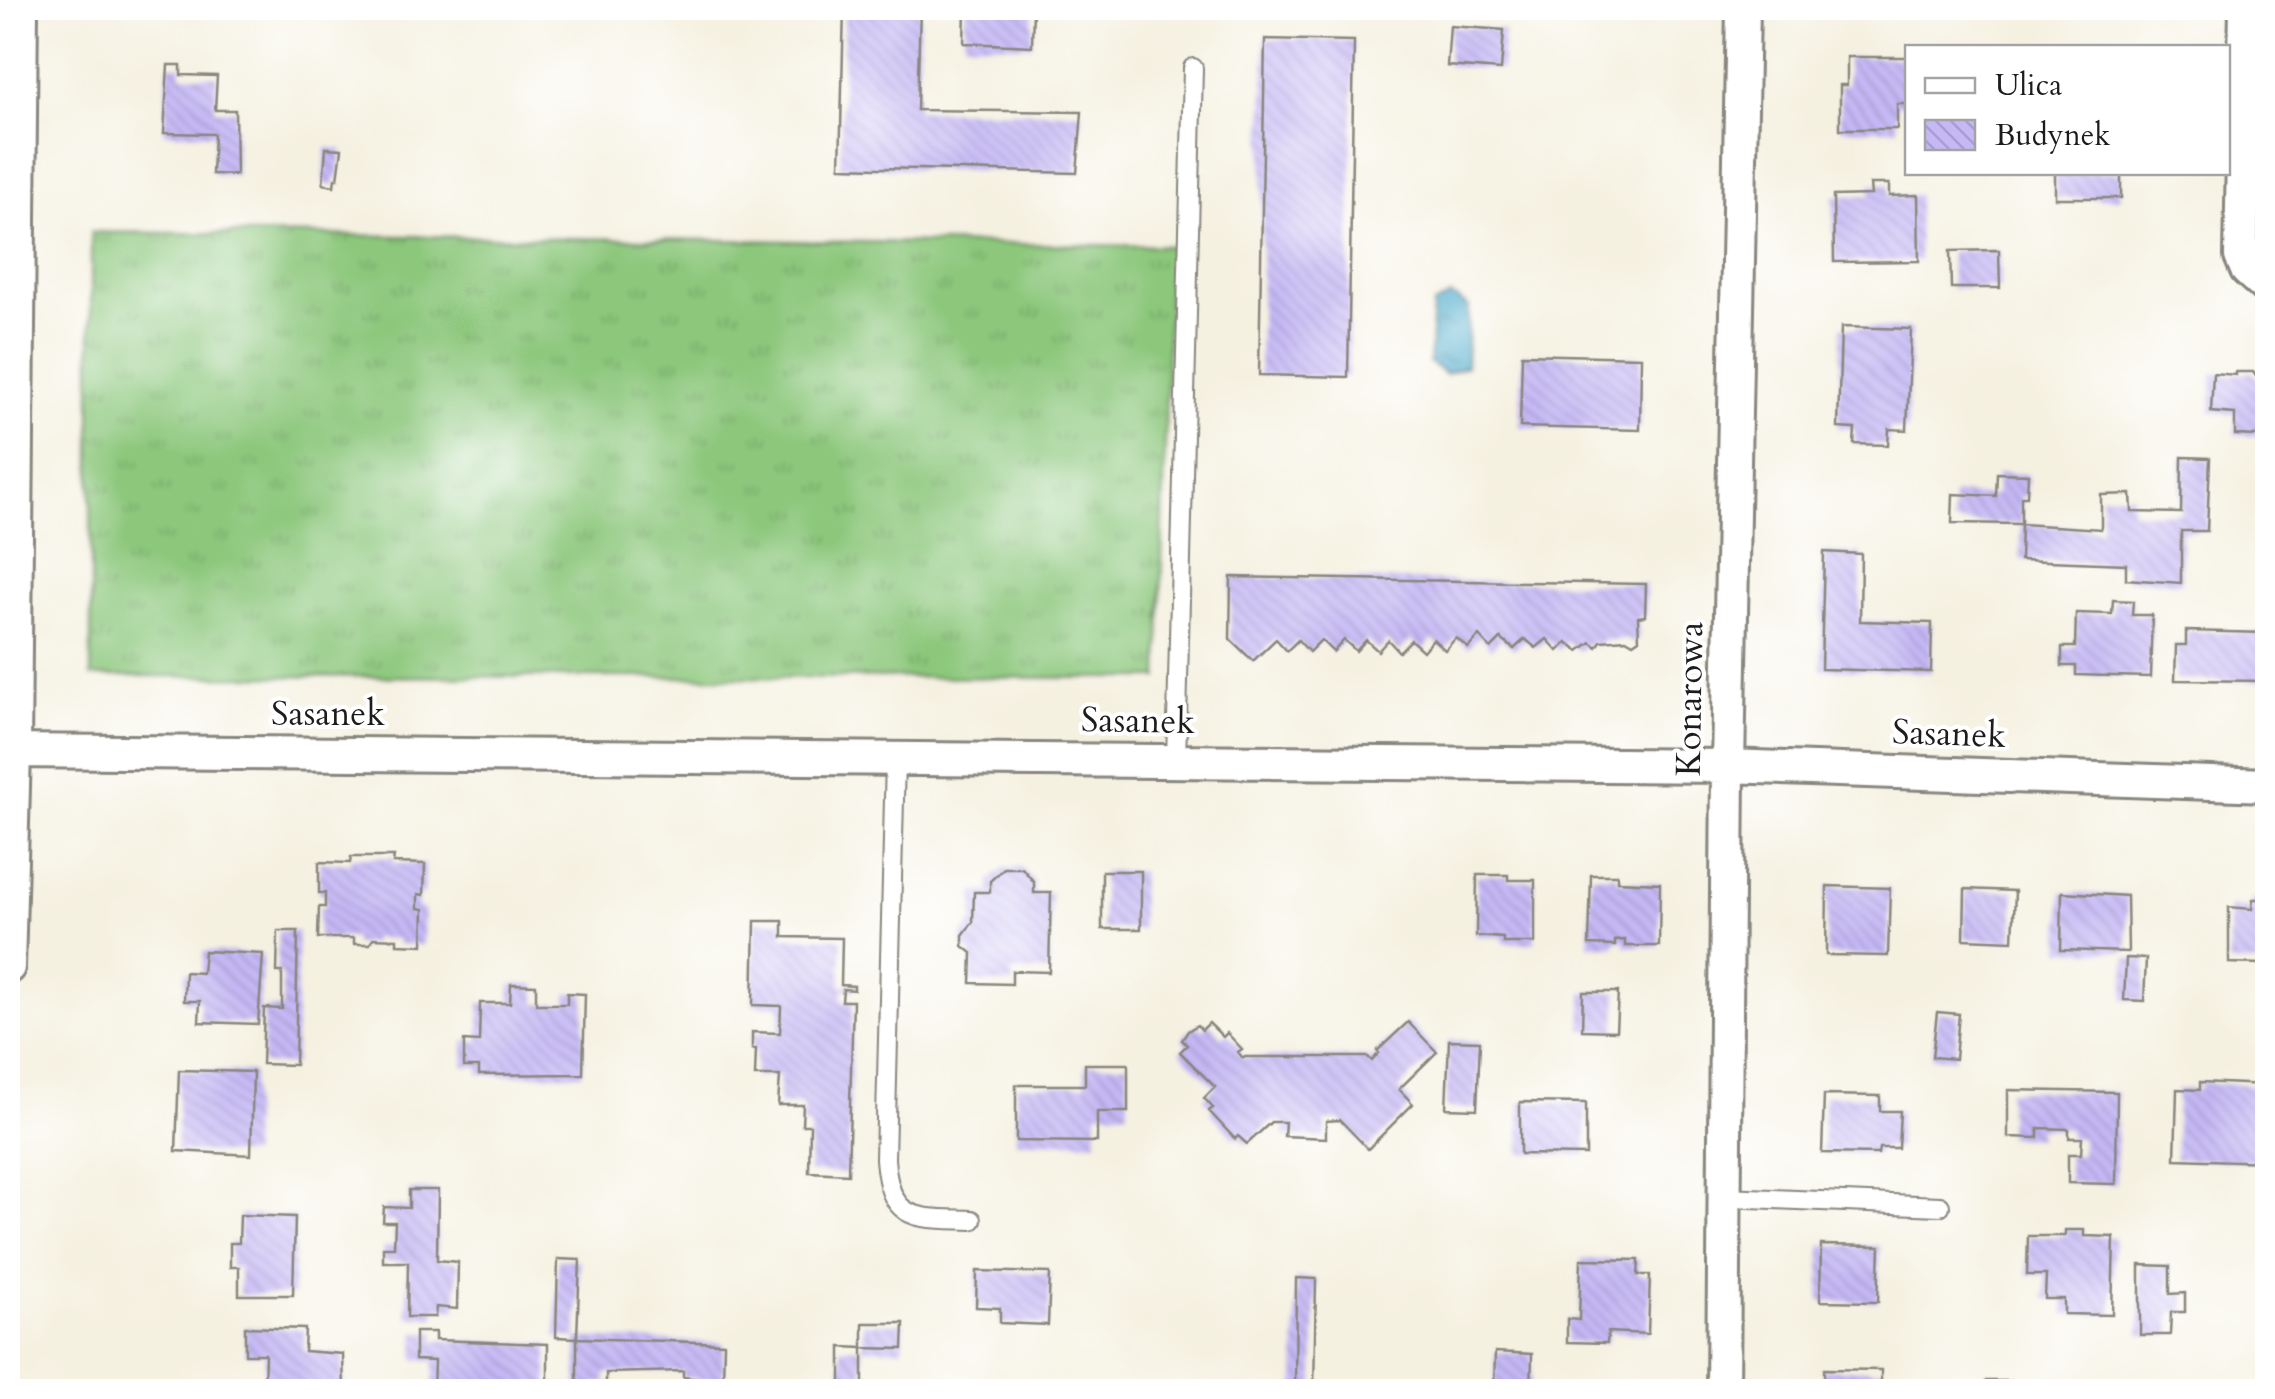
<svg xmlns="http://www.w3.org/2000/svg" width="2275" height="1399" font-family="Cardo,serif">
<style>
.grass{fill:url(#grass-tufts);stroke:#54724c;stroke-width:2.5}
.water{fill:url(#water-ripples);stroke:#336272;stroke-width:2.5}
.building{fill:url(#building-back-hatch)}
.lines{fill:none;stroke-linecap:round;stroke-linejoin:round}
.lane-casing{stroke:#88867e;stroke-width:22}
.street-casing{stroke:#88867e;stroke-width:38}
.lane{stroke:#fff;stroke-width:18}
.street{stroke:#fff;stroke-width:32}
.labels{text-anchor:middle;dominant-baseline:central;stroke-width:8;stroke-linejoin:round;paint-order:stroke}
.street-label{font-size:35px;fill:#1c1c1c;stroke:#fff}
</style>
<defs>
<pattern id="grass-tufts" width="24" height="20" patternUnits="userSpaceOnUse" patternTransform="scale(2.5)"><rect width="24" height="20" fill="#8cc77c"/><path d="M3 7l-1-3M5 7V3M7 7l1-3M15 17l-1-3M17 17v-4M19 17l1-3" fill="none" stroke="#78aa6b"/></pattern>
<pattern id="water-ripples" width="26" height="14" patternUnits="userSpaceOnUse" patternTransform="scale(2.5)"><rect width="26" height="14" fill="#4aa9c9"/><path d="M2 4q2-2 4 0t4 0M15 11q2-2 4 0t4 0" fill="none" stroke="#3d89a2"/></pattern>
<pattern id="building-back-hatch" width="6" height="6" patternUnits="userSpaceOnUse" patternTransform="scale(2.5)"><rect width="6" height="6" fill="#c5b8f5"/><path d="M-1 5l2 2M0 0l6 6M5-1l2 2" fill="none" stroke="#a99ed1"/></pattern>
</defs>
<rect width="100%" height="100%" fill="#fff"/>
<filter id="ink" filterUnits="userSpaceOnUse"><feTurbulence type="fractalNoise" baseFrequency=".01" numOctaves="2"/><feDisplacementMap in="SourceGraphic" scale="20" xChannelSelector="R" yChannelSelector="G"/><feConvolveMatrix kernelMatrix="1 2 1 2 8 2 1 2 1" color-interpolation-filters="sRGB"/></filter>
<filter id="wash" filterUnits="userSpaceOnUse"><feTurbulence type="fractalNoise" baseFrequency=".0048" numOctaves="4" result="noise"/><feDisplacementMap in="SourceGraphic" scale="40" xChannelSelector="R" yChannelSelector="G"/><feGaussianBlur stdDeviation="2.25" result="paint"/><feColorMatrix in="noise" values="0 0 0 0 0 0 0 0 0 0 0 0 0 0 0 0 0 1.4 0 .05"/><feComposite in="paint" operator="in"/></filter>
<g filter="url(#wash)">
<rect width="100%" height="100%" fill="#f5f1e1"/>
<path class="grass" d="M91,232L1170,246L1159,678L91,676Z"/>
<path class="water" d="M1451,296L1469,307L1466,366L1445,374L1429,362L1433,305Z"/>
<g id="blocks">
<path class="building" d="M844,8H920L917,110L1082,112L1077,173L840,167Z
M965,8H1033L1032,46L964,43Z
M1450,26L1504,30L1501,70L1447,66Z
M1265,39L1354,41L1348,377L1259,375Z
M1847,57H1908V104H1897V129H1840V85H1847Z
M168,65H181V75L217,76L215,110H235L236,175L212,174L214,134L164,133Z
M326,148L342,149L338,179H335L334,186L323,184Z
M2055,172H2121V198H2055Z
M1870,184H1889V196L1918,195L1919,261L1834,262L1833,196L1871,195Z
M1999,250L2000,288H1951L1950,251Z
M1841,327L1911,329L1907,430L1889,429L1888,445L1854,444L1855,429L1838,428Z
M1522,354L1641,357L1640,430L1520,427Z
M2236,372H2253L2258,379H2268V444L2257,436L2235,435V414L2211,412L2213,373L2236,375Z
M2182,457L2210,458L2207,531H2181V583L2126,579V564L2020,560L2021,524L2101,529V495L2131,494L2132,512L2181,513Z
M1997,473L2028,474L2027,496H2021V524L1952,523L1953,494L1996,496Z
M1824,552L1861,554L1860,621L1932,623L1931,672L1821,669Z
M1231,577L1646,584L1645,616L1638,617L1639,639L1633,643L1626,639L1601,641L1597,647L1591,642L1579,651L1567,642L1558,651L1547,639L1536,648L1525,639L1514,649L1501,639L1491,649L1479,636L1468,648L1456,638L1445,650L1433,639L1423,651L1411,640L1399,652L1388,640L1378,651L1366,640L1356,651L1344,640L1333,652L1321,640L1309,652L1298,640L1287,651L1276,639L1253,661L1230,639Z
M2113,600L2133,601L2132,615H2152L2150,677L2076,675V666H2062V647H2075L2076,613L2112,614Z
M2186,631L2268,633V681L2175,680L2176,645H2186Z
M351,857H394L393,863L425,864L424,895L418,894V908L424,909L423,945L397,944V939L373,938L370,944H354V938H318L319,907H325V893H319V862L350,863Z
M1004,868H1022L1034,882V893H1051L1049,972L1012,971V984L971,983L972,953L963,946V935L973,922L974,892H990V881Z
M1102,871H1141V929H1102Z
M1477,875H1508V880H1535V943H1503V938L1476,936Z
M1591,875H1617V881L1660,883L1659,946H1625V940L1615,941V946L1589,945Z
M1827,886L1890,888L1888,956L1826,955Z
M1965,889L2015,891L2013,941L1964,939Z
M2062,892L2127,896L2128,952L2061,950Z
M2253,899H2268V989H2261V964L2229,963V907L2252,909Z
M755,921H783V937L842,938L841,985L854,986V990L843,989L842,1001H853L848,1174L809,1172L810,1125H802L803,1105H778L780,1076H755L756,1049H752V1032L780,1033L781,1006L753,1005Z
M278,931H298L295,1065L262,1064L264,1008L282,1009V972H277Z
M204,951L263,954L258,1024L199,1022L200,1001H184L185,972L202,973Z
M2126,958L2146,959L2144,1001L2124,1000Z
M511,984L536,985V1004H567V993L585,994L583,1074L479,1075V1067H464V1041L479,1042L480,1003H510Z
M1583,992H1618L1616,1031L1582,1030Z
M1937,1012L1959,1014L1955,1059L1932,1057Z
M1408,1022L1437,1052L1399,1089L1413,1104L1368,1149L1340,1120L1326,1121V1138L1284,1136L1285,1122H1271L1247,1144L1238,1136L1235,1139L1209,1111L1213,1108L1204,1098L1215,1087L1180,1052L1187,1045L1182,1040L1188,1031L1197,1025L1202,1030L1209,1023L1223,1037L1227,1033L1242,1049L1238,1052L1242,1057H1368L1372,1061L1379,1053L1377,1051Z
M1449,1040L1480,1041L1477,1109L1446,1108Z
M1085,1064H1128V1112H1097V1142L1016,1141V1085H1085Z
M179,1070L253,1072L251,1155L176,1151Z
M2200,1082L2266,1085L2268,1162L2175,1159L2177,1089L2200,1090Z
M2008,1090L2117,1092L2116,1184L2068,1183V1154H2081L2082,1138H2069V1129L2038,1128V1138L2008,1137Z
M1824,1095L1880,1096V1111H1900L1898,1148H1879L1878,1154L1822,1153Z
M1520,1102L1586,1103V1155L1520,1154Z
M409,1190H438L437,1260L458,1262L457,1309L436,1307L435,1317H407L408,1262H383V1247H394L395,1222H383L384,1207L409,1208Z
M240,1215L295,1217L293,1295H239V1267H230V1243H239Z
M2065,1230H2084V1236L2114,1237L2112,1315L2064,1314V1299H2045L2046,1275H2027L2028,1236H2065Z
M1821,1245L1880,1246L1878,1302L1820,1301Z
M558,1259L580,1260L577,1338L556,1337Z
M1581,1259L1639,1260L1638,1275H1650L1648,1334L1608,1332L1607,1343L1567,1342V1319L1579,1320Z
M2140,1265L2170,1266V1294L2185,1293V1312H2171L2170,1335H2140Z
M977,1271L1050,1273L1048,1325L1000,1323V1308L976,1307Z
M1296,1278L1316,1279L1314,1392H1295Z
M863,1323H904L903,1349L863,1348Z
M245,1327L305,1329L304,1351L343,1354L344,1392H267V1387H264L265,1354H245Z
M415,1332H435V1340L548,1344V1385H566V1392H433L434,1361L415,1360Z
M577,1338L724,1343L723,1382L683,1377V1371L606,1373V1383H596V1392H577Z
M841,1347L863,1348V1392H841Z
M1495,1352L1532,1354L1531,1392H1494Z
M1824,1369L1881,1370V1392H1818V1383H1824Z
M1986,1381H2052V1392H1986Z"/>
</g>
</g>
<g filter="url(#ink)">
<use href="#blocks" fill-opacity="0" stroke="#88867e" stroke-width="2.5"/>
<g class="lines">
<defs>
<path id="lane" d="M895,759L885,1159C890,1223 916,1218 972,1220
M1176,762L1193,68
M1725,1197L1940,1206"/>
<path id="street" d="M2246,8L2241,256L2247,270L2268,289
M8,751L1728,766L2268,785
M8,967L14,751L21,8
M1723,1392L1728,766L1743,8"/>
</defs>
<use href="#lane" class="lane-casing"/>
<use href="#street" class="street-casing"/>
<use href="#lane" class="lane"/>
<use href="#street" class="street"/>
</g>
</g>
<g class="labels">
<g class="street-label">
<text transform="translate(1690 699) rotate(-89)">Konarowa</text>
<text x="328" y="714">Sasanek</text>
<text transform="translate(1138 721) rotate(1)">Sasanek</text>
<text transform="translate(1949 734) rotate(2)">Sasanek</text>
</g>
</g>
<rect width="2275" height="1399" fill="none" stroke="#fff" stroke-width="40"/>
<rect x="1905" y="45" width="325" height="130" fill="#ffffff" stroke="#a4a4a4" stroke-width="2.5"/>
<rect x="1925" y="78" width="50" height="15" fill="#ffffff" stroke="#a4a4a4" stroke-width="2.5"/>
<text x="1995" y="95" font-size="30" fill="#1c1c1c">Ulica</text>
<rect x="1925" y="120" width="50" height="30" fill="url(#building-back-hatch)" stroke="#a4a4a4" stroke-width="2.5"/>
<text x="1995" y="145" font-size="30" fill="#1c1c1c">Budynek</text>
</svg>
